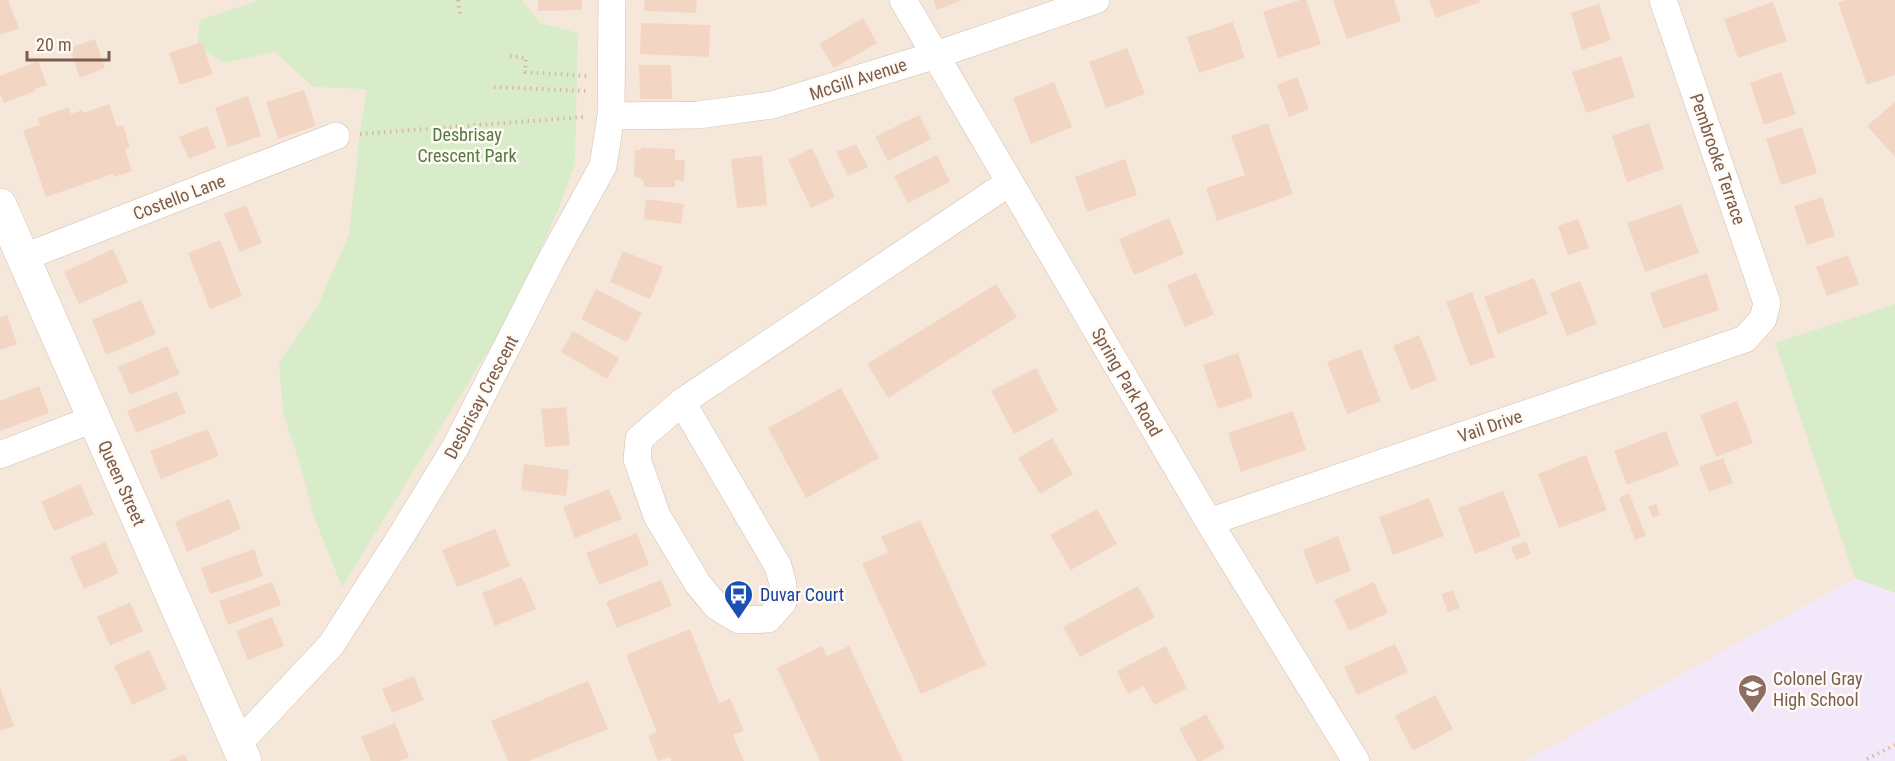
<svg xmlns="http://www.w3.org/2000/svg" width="1895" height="761" font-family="'Roboto Condensed',sans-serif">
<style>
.residential{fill:#f5e8da}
.education{fill:#f3e8fa}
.green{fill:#d8ecc9}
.building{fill:#f3d5c3}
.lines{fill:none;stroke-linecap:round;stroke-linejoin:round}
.street-casing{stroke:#d1beb0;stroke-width:28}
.secondary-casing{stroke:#d6c0b0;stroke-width:34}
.path{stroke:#d9b8a5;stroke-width:4;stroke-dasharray:1.5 4.5;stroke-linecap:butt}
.street{stroke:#fff;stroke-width:27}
.secondary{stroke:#fff;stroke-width:33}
.labels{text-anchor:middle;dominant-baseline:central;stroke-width:5;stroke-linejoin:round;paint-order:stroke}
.street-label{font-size:18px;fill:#7a5c4d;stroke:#fffaf3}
.park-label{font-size:18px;fill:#537a41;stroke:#fffaf3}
.transit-label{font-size:18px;fill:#164399;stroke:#fffaf3;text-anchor:start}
.education-label{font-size:18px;fill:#785e54;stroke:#fffaf3;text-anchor:start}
</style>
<rect width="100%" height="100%" fill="#fdf6ec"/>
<path class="residential" d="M0,0H1895V761H0Z"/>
<path class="education" d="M1855,578L1895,593V761H1525Z"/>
<path class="green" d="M260,0H522L540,23L578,33L575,163L559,208L523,289L497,336L342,587L314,517L302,471L283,412L279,363L317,307L349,235L360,130L367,89L313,87L275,52L224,63L197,46L200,20Z
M1895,304V593L1855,578L1775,343Z"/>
<path class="building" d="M0,0H8L19,28L0,35Z
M538,0H582V10L538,11Z
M645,0H697L696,13L644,11Z
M933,0H962L937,10Z
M1300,0H1306L1321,44L1278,58L1263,12Z
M1333,0H1394L1401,21L1347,39Z
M1429,0H1479L1480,2L1436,18Z
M1846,0H1895V75L1867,85L1838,3Z
M1773,2L1787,41L1738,58L1724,19Z
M1599,4L1611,40L1582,50L1571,13Z
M863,18L877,43L834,68L819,44Z
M1233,22L1245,58L1199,73L1187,37Z
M641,23L710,25L709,57L640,54Z
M95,39L105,68L80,78L69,48Z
M202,42L213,74L180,85L169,53Z
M1127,48L1145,94L1106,108L1089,62Z
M1621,56L1635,97L1586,113L1572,72Z
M38,61L47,85L35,89V91L4,103L0,94V76Z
M639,65H671L672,99H640Z
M1781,72L1796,114L1764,125L1750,83Z
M1297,77L1309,109L1289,117L1277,85Z
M1054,82L1072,127L1031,144L1013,98Z
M304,90L316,126L278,139L266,102Z
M248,96L261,136L228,147L215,108Z
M1895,102V157L1867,126Z
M109,104L117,127L123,125L130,148L125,149L132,171L114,177L113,174L46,197L23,130L40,125L38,118L69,107L71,114L82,110L83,113Z
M919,115L931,139L888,161L875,137Z
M1268,123L1293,194L1217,221L1206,188L1245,175L1231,136Z
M1649,123L1664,169L1627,182L1612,136Z
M207,126L216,148L189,159L179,137Z
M1802,127L1817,173L1781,185L1766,139Z
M856,144L868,167L848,176L836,152Z
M641,148L675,149V160H685L684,181L675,180V187H644V181L641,180V178L634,177L635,150H641Z
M812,148L835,197L811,208L788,160Z
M762,155L767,205L737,208L731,159Z
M937,155L950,182L908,203L894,176Z
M1125,159L1137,195L1087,212L1075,177Z
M1822,197L1835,236L1807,245L1794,206Z
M646,199L684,204L681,224L644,219Z
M1681,204L1699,253L1645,272L1627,223Z
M246,205L262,243L240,252L224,214Z
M1169,218L1184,254L1134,275L1119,239Z
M1578,219L1589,248L1568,255L1558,226Z
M220,240L242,296L210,309L188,253Z
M113,249L128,282L79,304L64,272Z
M623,251L663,267L650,299L610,282Z
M1848,255L1859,284L1827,296L1816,267Z
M1196,273L1214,314L1185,327L1167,285Z
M1707,273L1719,310L1663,329L1650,293Z
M1534,278L1548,314L1498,334L1484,297Z
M1580,281L1597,324L1567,336L1550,293Z
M996,284L1017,317L888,398L867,364Z
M596,289L642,313L627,342L581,319Z
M1472,292L1495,357L1470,366L1446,302Z
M141,300L156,334L106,355L92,320Z
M7,315L17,344L0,350V317Z
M573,331L619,358L607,379L561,352Z
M1419,335L1437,380L1411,390L1393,346Z
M167,346L180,374L130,395L118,367Z
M1361,349L1381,401L1347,414L1327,362Z
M1238,353L1253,397L1218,409L1203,365Z
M1036,368L1058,411L1014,434L991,391Z
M39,386L49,413L0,431V401Z
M841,388L879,458L806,498L768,428Z
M177,391L186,413L136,433L127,411Z
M1737,401L1753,443L1716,457L1700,415Z
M566,407L570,445L545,447L541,409Z
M1293,411L1306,450L1241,472L1228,433Z
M208,429L219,456L161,479L150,451Z
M1666,431L1679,465L1627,485L1614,451Z
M1052,438L1073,474L1040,494L1018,458Z
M1586,455L1607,510L1559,528L1538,474Z
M1723,458L1733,483L1709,492L1699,467Z
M524,464L569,470L566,496L521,490Z
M80,484L94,514L54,531L41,502Z
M609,489L622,519L575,538L563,507Z
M1503,491L1521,536L1475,554L1458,508Z
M1629,493L1646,536L1635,540L1619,498Z
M1429,498L1444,536L1393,555L1379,517Z
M229,499L241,529L187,552L175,522Z
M1656,504L1660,515L1653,518L1648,507Z
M1097,509L1117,544L1071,570L1050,535Z
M920,520L986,665L921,694L862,564L888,552L881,537Z
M495,529L510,566L457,587L442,550Z
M637,533L649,565L599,585L586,553Z
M1338,536L1351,571L1316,584L1303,550Z
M1526,541L1531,554L1516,560L1511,547Z
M105,542L119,573L84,589L70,557Z
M254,549L263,576L210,594L201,568Z
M522,577L536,609L495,626L482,593Z
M661,580L672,606L617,628L606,602Z
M272,582L281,605L228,625L219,601Z
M1374,582L1388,613L1349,631L1334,600Z
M1138,586L1155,617L1080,657L1063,627Z
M1453,590L1460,608L1448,612L1441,594Z
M130,602L143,631L110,646L97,617Z
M272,617L284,646L248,660L236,631Z
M690,629L719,703L730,698L744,731L733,735L744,761H671L670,757L658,761L648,736L657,732L626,655Z
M1395,644L1408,672L1357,695L1344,667Z
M822,646L827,656L849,646L903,761H820L777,668Z
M1166,646L1187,688L1154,705L1144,686L1128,694L1117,671Z
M149,650L167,689L132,705L114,666Z
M414,676L424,700L392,713L382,689Z
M588,681L608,729L529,761H508L491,721Z
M0,687L14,726L0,731Z
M1435,695L1453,729L1413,751L1395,716Z
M1206,714L1225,748L1202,761H1197L1179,729Z
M395,723L409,757L399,761H371L361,737Z
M184,754L188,761H169Z"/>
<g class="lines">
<defs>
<path id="street" d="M903,0L1209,522L1356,761
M611,116L698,115L772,105L936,55L1096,0
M22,258L336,136
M682,402L778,566L783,584V602L768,619L739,620L717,607L698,584L657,516L637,459L639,439L682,402L1010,182
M0,455L93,419
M1209,522L1745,339L1763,319L1767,303L1663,0
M237,745L331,645L396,544L455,448L550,262L603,166L611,116L612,0"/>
<path id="secondary" d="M0,205L245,761"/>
</defs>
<use href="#street" class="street-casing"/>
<use href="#secondary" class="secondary-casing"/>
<path class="path" d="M458,0L460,14
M510,56L526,58L525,72L587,76
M494,87L586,91
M360,134L583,117
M1867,759L1895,745"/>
<use href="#street" class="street"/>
<use href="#secondary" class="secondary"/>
</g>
<defs>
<symbol id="bus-pin" viewBox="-11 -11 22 30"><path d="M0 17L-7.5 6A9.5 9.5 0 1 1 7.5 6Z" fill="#1a4fb4" stroke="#fffaf3"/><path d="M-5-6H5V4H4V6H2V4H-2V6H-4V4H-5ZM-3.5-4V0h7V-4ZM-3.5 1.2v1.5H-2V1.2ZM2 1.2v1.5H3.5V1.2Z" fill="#fff"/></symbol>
<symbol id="school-pin" viewBox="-11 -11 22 30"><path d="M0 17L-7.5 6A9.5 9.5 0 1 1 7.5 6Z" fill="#8d6e63" stroke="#fffaf3"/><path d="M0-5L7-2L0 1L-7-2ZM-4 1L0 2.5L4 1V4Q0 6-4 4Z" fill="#fff"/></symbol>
</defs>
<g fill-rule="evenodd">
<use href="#bus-pin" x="722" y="578" width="33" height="45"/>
<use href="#school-pin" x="1736" y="672" width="33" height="45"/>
</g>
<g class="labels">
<g class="street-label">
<text transform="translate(858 79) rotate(-18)">McGill Avenue</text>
<text transform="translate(1718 159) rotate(71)">Pembrooke Terrace</text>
<text transform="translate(179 197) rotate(-21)">Costello Lane</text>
<text transform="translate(1127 382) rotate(60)">Spring Park Road</text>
<text transform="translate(481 397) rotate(-62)">Desbrisay Crescent</text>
<text transform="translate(1490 426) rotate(-19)">Vail Drive</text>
<text transform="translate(122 483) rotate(66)">Queen Street</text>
</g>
<g class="park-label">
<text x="467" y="134">Desbrisay<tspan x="467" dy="21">Crescent Park</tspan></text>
</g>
<g class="transit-label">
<text x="760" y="594">Duvar Court</text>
</g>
<g class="education-label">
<text x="1773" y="678">Colonel Gray<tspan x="1773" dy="21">High School</tspan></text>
</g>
</g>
<path d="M27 51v9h82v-9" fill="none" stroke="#7a5c4d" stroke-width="3"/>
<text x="36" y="51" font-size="18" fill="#7a5c4d" stroke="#fffaf3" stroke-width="4.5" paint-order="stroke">20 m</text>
</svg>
